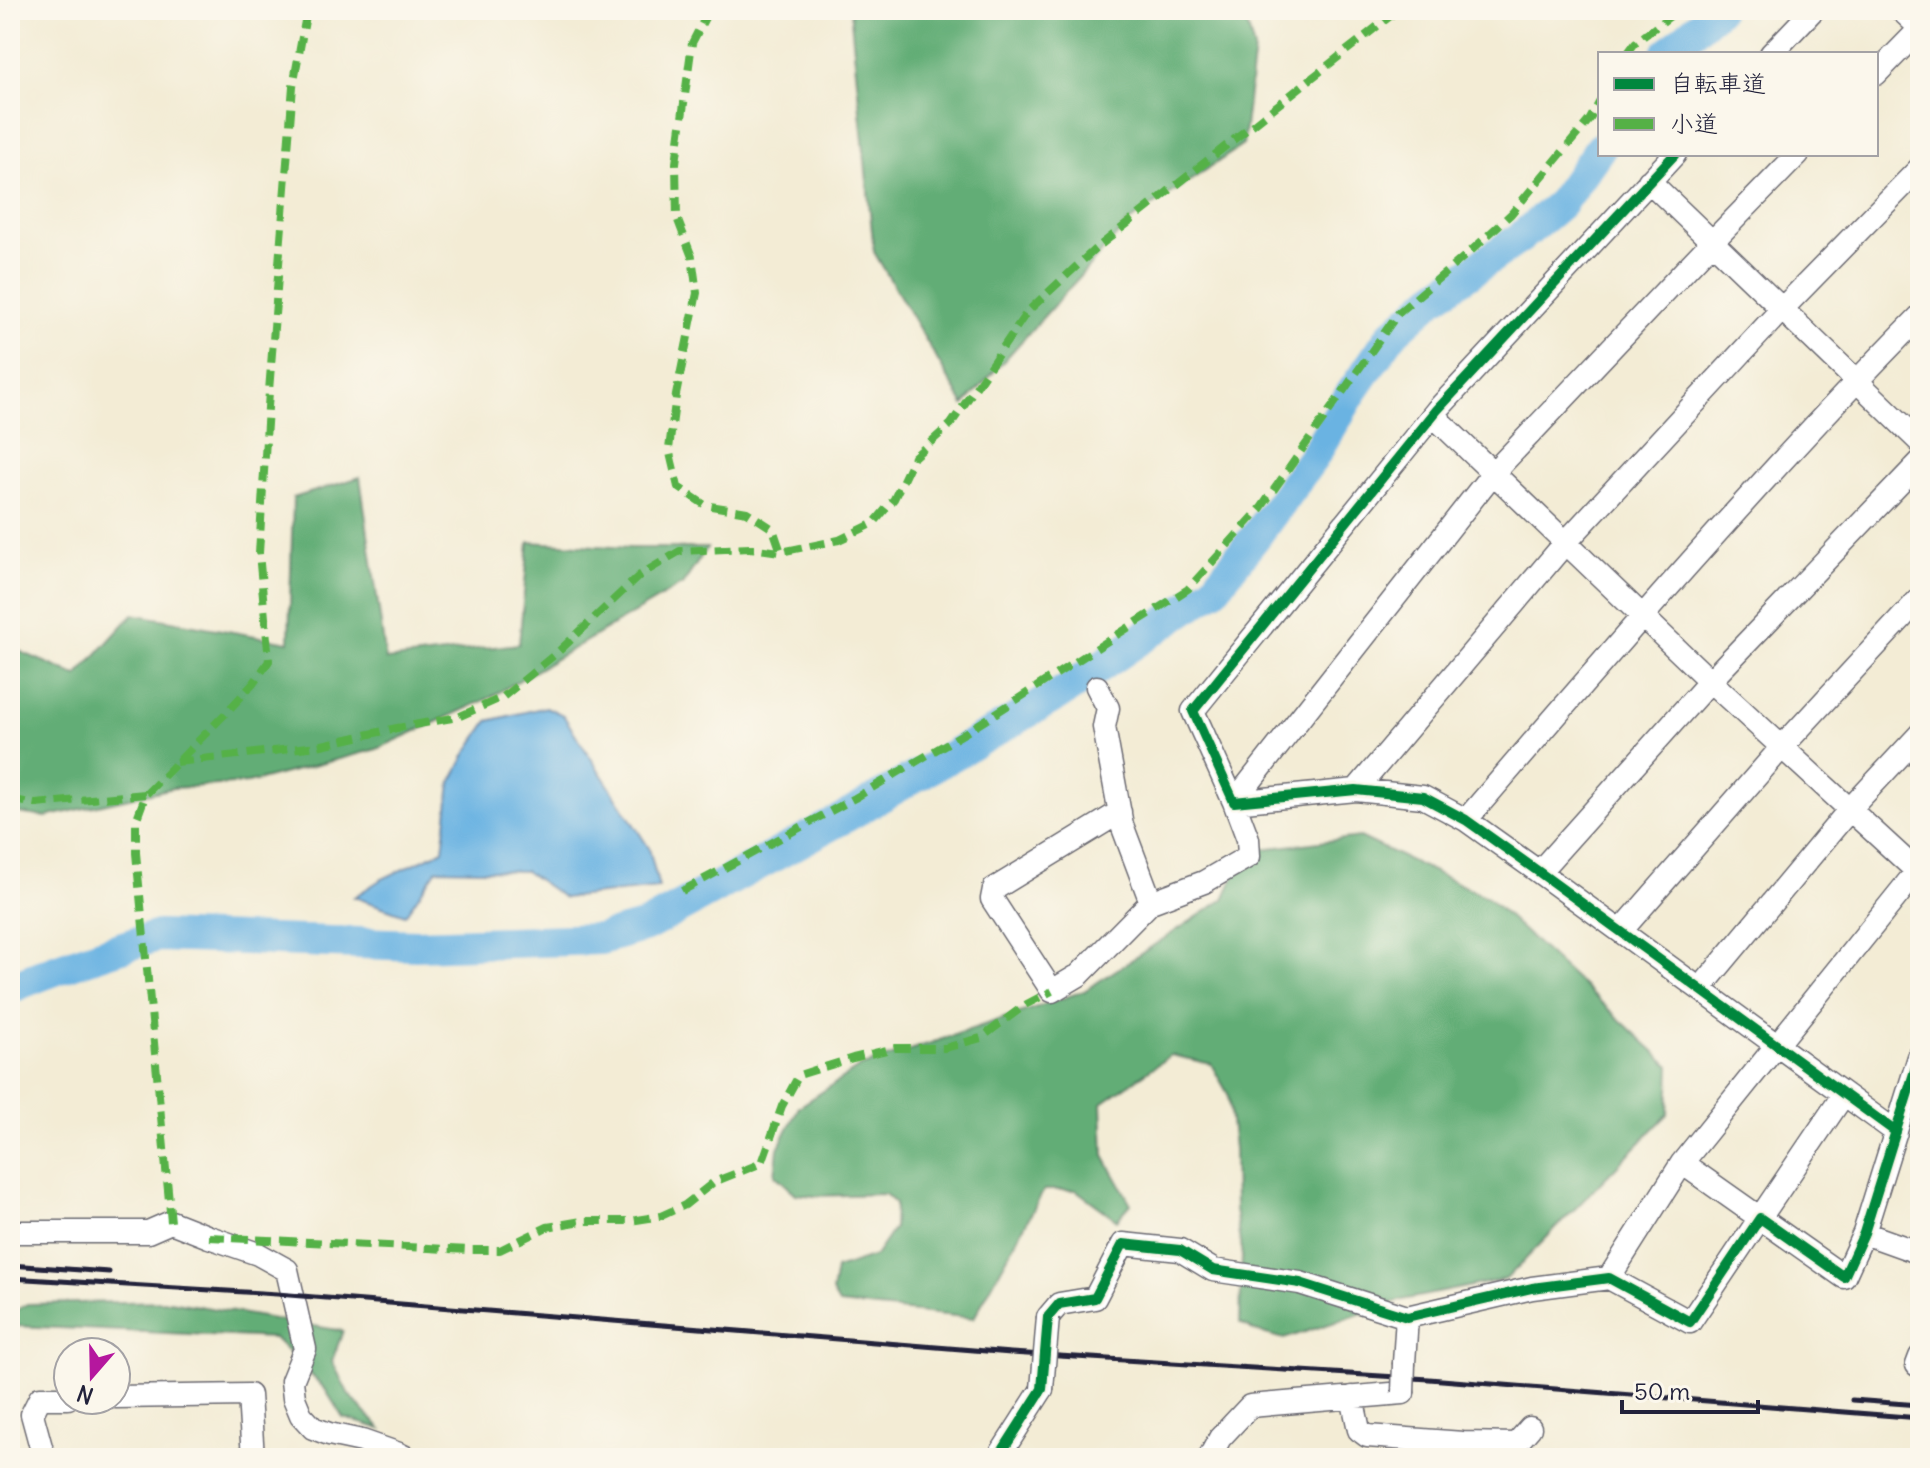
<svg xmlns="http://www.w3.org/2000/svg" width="1930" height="1468" font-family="Delius,'Klee One',sans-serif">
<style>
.forest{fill:#62ad76;stroke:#426858;stroke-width:2}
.water{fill:#6ab3e2;stroke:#466a8e;stroke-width:2}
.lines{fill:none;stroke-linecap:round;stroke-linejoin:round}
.river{stroke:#6ab3e2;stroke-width:32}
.minor-casing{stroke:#6b6971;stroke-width:25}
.minor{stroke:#fff;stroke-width:22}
.rail{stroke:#22223b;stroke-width:5}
.minor-bridge-casing{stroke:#6b6971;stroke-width:25;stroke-linecap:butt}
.minor-bridge{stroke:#fff;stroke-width:22}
.quiet{stroke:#55b146;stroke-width:8;stroke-dasharray:16 8;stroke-linecap:butt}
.cycleway-casing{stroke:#fbf7ec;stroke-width:15}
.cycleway{stroke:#00873e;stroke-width:10}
</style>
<rect width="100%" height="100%" fill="#fbf7ec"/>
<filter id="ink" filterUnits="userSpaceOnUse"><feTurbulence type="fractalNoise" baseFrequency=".0125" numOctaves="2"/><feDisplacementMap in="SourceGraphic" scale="16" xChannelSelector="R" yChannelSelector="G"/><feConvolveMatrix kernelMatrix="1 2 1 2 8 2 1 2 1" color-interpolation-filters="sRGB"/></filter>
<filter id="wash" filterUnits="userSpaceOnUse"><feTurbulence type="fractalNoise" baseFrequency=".006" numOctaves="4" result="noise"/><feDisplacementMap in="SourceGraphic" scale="32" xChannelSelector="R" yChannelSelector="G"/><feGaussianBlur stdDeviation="1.8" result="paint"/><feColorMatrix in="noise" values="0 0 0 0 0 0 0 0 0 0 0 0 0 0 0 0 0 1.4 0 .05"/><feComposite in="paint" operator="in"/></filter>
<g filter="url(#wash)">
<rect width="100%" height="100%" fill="#f3ecd5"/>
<path class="forest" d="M850,10H1243L1254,49L1243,145L1129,222L964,405L874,252Z
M360,477L386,660L519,644L529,542L630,548H707L683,584L489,698L377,749L248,783L173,788L46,817L10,812V647L77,676L133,614L289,642L293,498Z
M1360,837L1487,897L1670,1066L1668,1114L1506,1279L1402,1300L1284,1339L1255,1331L1240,1323L1242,1256L1235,1210L1234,1149L1228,1094L1211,1064L1171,1055L1102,1103L1104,1156L1131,1204L1117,1220L1076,1190H1044L974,1318L839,1304L832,1292L836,1269L875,1256L894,1228L895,1203L885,1194L814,1196L796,1194L775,1175L778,1148L799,1107L860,1067L1084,991L1224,899L1246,851Z
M170,1301L343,1331L332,1361L349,1395L381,1429L343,1418L325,1389L274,1338L16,1326L10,1329V1314L27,1304Z"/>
<path class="water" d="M546,707L563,715L649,848L659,888L564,898L525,871L437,869L405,915L354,897L380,880L443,850L451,783L466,754L488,721Z"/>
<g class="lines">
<path class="river" d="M1667,54L1717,10
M10,988C58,967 108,951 158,936L416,945L600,939L646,926L847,816L1063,692L1214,589L1255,537L1312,459L1350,395L1392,334L1433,298L1521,237L1561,203L1600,148"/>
</g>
</g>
<g filter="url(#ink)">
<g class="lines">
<defs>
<path id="minor" d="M1901,10L1920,28
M1771,54L1813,10
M1876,74L1920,29
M1675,154L1437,410L1193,711L1234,802L1356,790L1423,797L1466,820L1539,872L1896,1132
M1649,181L1920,442
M1437,410L1440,422L1710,681L1920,874
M1097,687L1108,708L1104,727L1122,825L1151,902
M1356,790L1566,542L1782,309L1920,168
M1120,812L994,889L992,899L1052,991L1079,975L1151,902L1204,882L1249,856L1248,839L1234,802L1493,473L1712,242L1798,154
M1466,820C1613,649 1761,477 1920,316
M1539,872L1710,681L1920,462
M1621,931L1782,747L1920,598
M1700,989L1850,809L1920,734
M1682,1163L1760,1218L1844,1094
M10,1232H148L171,1222L209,1237L258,1254L287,1270L305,1349L292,1381L294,1398L301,1415L313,1428L329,1434L362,1441L399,1454L407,1458
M1864,1233L1920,1253
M1609,1278L1682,1163L1917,871
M1048,1317L1059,1304L1095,1298L1123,1244L1180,1250L1213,1270L1300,1283L1407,1317L1532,1288L1609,1278L1690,1322L1760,1218L1844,1277L1864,1233L1920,1054
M1920,1357L1917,1365H1920
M1404,1363L1407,1317
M116,1397L249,1395L253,1458
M1352,1397L1359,1430L1367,1436L1463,1443L1516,1444L1530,1428
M44,1458L32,1414L40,1398H68
M998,1458L1042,1389
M1209,1458L1220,1438L1250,1406L1403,1393"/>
</defs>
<use href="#minor" class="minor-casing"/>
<use href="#minor" class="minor"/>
<path class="rail" d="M10,1265L109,1272
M10,1278L277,1294L1011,1353L1429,1379L1920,1418
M1852,1400L1920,1405"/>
<defs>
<path id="minor-bridge" d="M1042,1389L1048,1317
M1403,1393L1404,1363"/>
</defs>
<use href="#minor-bridge" class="minor-bridge-casing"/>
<use href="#minor-bridge" class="minor-bridge"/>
<path class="quiet" d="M709,10L692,43L676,163L677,218L692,257L697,293L676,395L669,449L678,487L705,505L747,512L773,529L781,552
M1627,54L1635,43L1678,10
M176,762L317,746L397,728L458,717L503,697L559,651L640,575L680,551L750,548L781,552L839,540L874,523L894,499L914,457L951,424L1027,312L1094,250L1398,10
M10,799L35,804L146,794
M682,891L855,798L973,728L1188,589L1261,508L1399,312L1472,250L1511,214L1590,119L1600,101
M171,1222L136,853V821L146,794L224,715L253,684L269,661L259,553L269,391L293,86L307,10
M209,1237L468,1250H500L547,1227L582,1221H630L661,1216L685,1205L714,1182L762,1163L782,1106L799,1075L853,1058L895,1048H945L981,1038L1025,1005L1052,991"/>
<defs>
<path id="cycleway" d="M1675,154L1437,410L1193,711L1234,802L1356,790L1423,797L1466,820L1539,872L1896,1132
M998,1458L1042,1389L1048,1317L1059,1304L1095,1298L1123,1244L1180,1250L1213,1270L1300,1283L1407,1317L1532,1288L1609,1278L1690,1322L1760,1218L1844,1277L1864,1233L1920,1054"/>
</defs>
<use href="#cycleway" class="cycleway-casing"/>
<use href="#cycleway" class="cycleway"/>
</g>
</g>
<rect width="1930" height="1468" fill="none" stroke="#fbf7ec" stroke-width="40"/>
<rect x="1598" y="52" width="280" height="104" fill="#fbf7ec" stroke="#a4a2a5" stroke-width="2"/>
<rect x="1614" y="78" width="40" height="12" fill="#00873e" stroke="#a4a2a5" stroke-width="2"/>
<text x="1670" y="92" font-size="24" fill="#22223b">自転車道</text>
<rect x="1614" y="118" width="40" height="12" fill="#55b146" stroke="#a4a2a5" stroke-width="2"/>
<text x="1670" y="132" font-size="24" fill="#22223b">小道</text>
<g transform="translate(92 1376) rotate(200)"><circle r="38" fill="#fbf7ec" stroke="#a4a2a5" stroke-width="2"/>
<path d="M0-6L14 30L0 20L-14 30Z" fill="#b5179e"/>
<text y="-12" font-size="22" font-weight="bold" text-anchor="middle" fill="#22223b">N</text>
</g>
<path d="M1622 1400v12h136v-12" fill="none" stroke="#22223b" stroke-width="4"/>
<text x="1634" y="1400" font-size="24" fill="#22223b" stroke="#fbf7ec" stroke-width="6" paint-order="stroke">50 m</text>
</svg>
